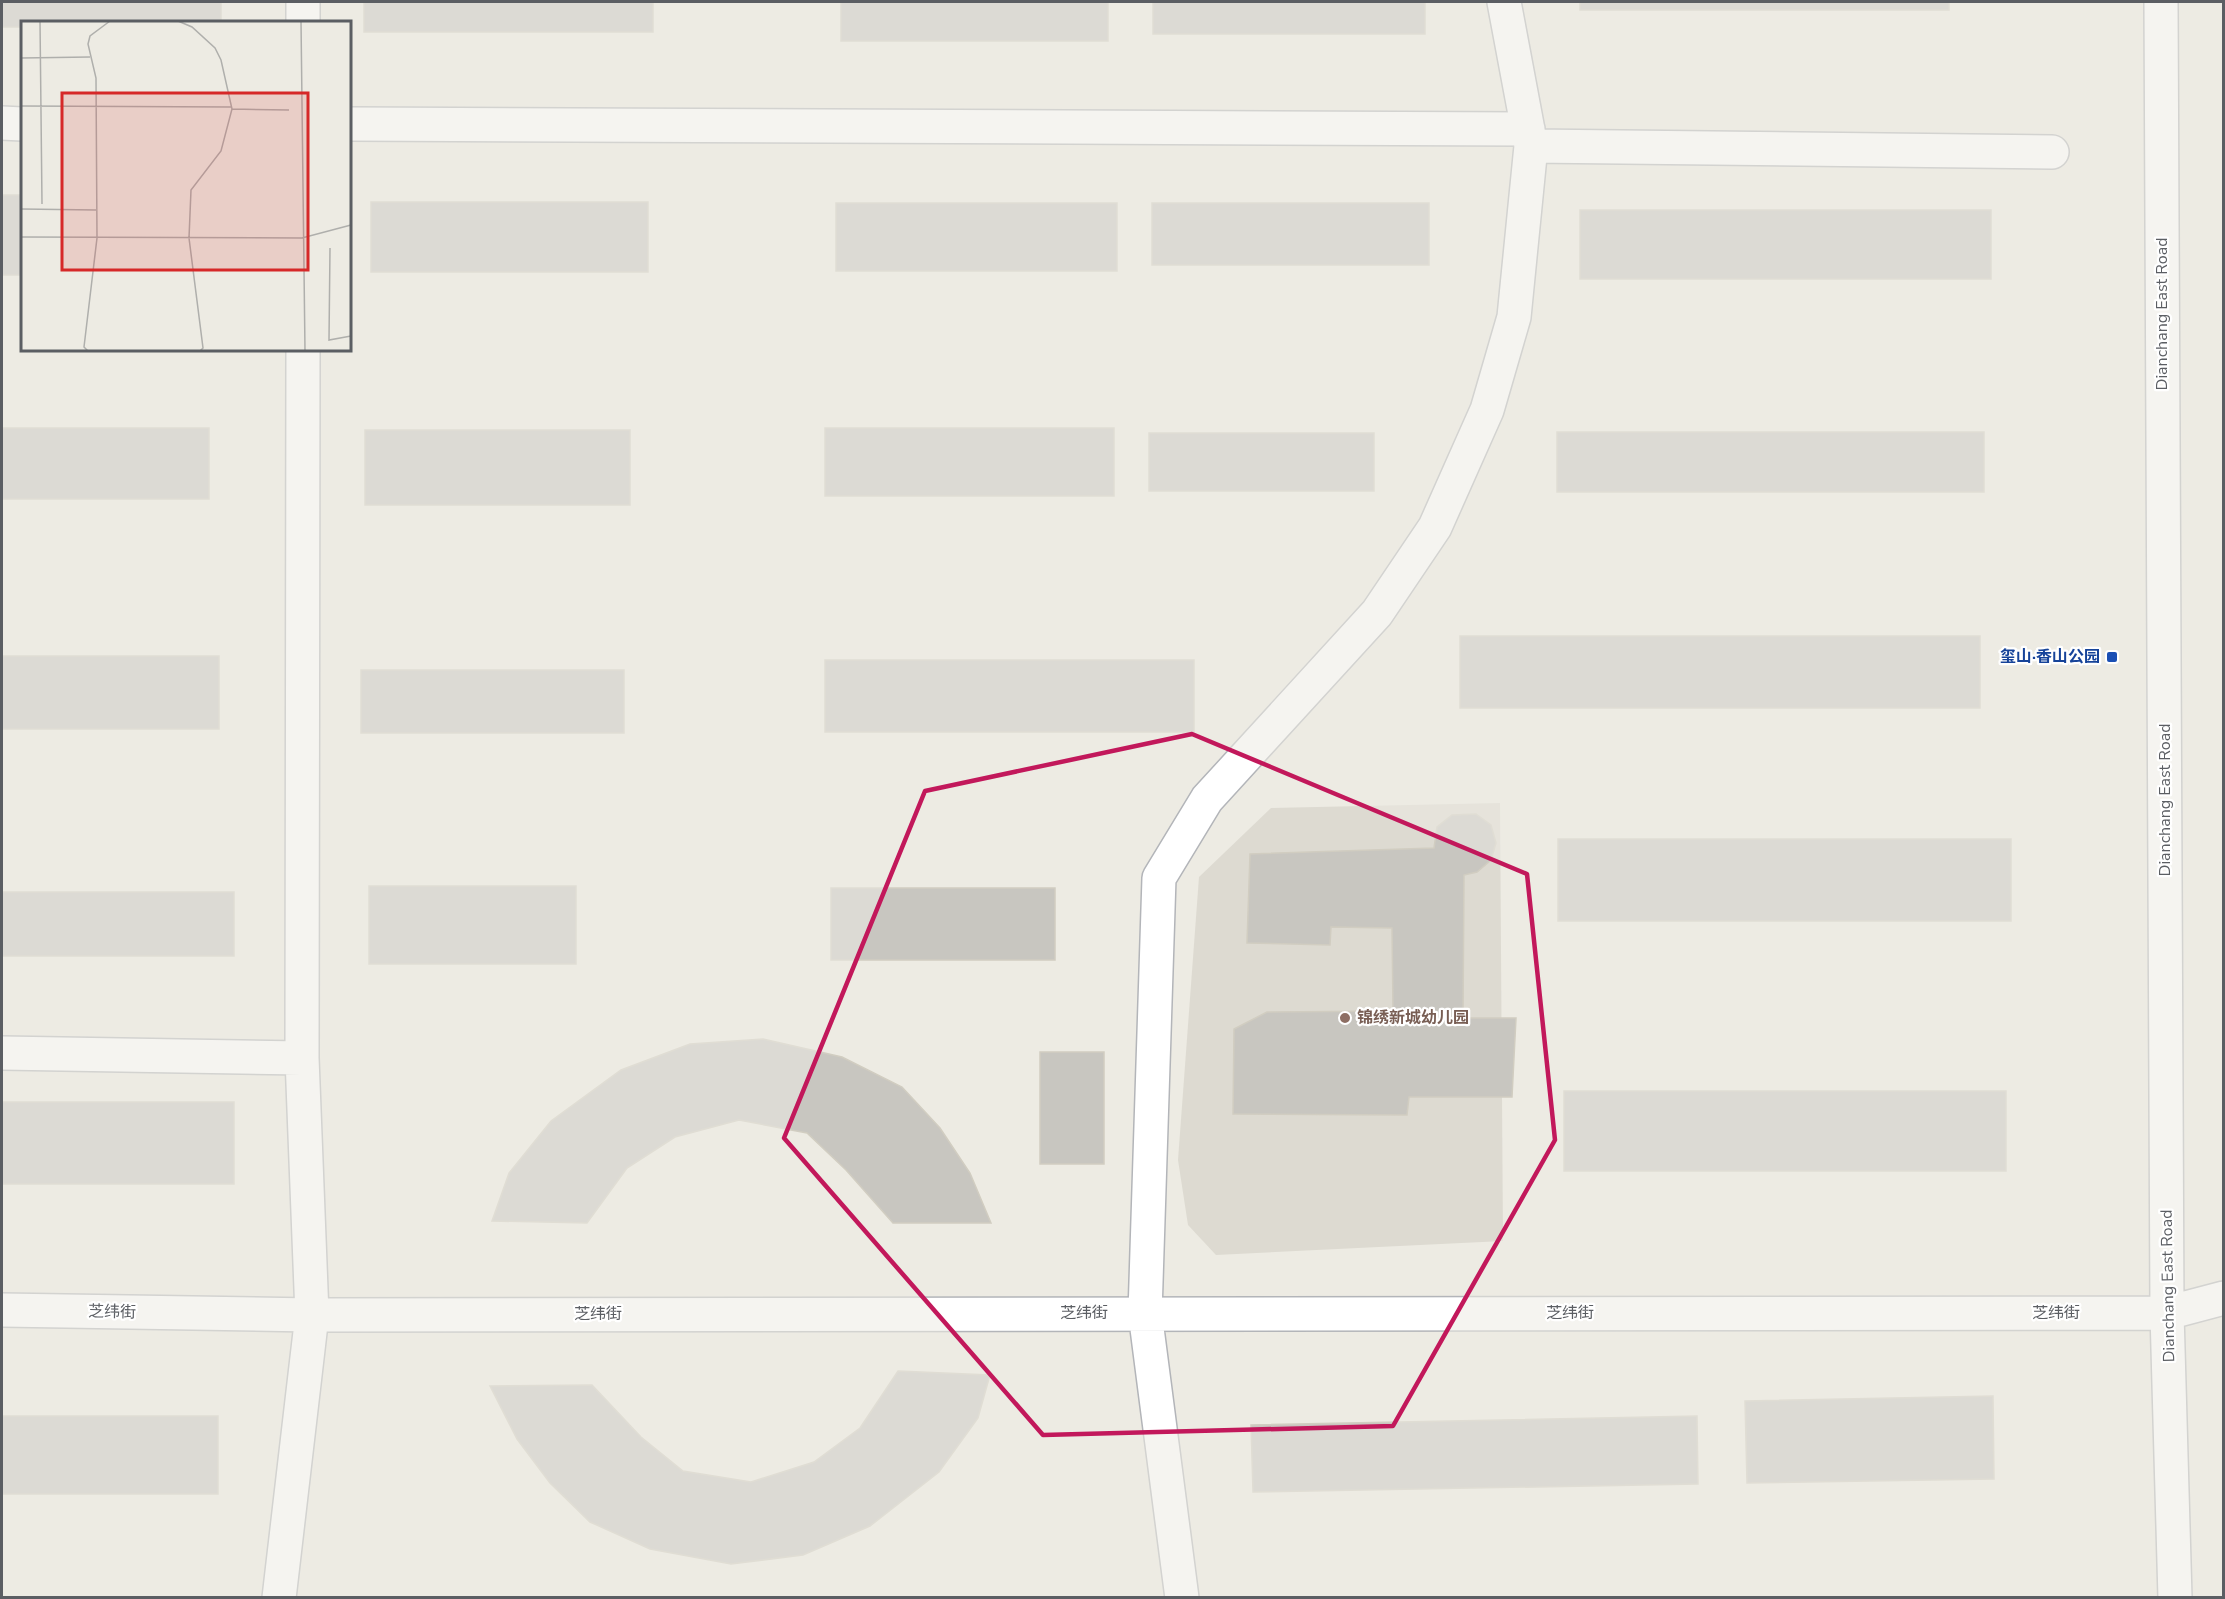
<svg xmlns="http://www.w3.org/2000/svg" width="2225" height="1599" font-family="'Nunito Sans','Noto Sans SC',sans-serif">
<style>
.education{fill:#dddad1}
.building{fill:#c8c6c0;stroke:#d1cdc1;stroke-width:1.5}
.lines{fill:none;stroke-linecap:round;stroke-linejoin:round}
.minor-casing{stroke:#b3b5b9;stroke-width:36}
.minor{stroke:#fff;stroke-width:33}
.marked{fill:none;stroke:#c2185b;stroke-width:4.5;stroke-linejoin:round}
.transit-dot{fill:#1a4fb4;stroke:#fff;stroke-width:2}
.education-dot{fill:#8d6e63;stroke:#fff;stroke-width:2}
.labels{text-anchor:middle;dominant-baseline:central;stroke-width:4.5;stroke-linejoin:round;paint-order:stroke}
.street-label{font-size:16px;fill:#5b5e63;stroke:#fff}
.transit-label{font-size:16px;font-weight:bold;fill:#164399;stroke:#fff;text-anchor:end}
.education-label{font-size:16px;font-weight:bold;fill:#785e54;stroke:#fff;text-anchor:start}
.inset-road{fill:none;stroke:#afafac;stroke-width:1.5}
.view{fill:#d62828;fill-opacity:0.15;stroke:#d62828;stroke-width:3}
.inset-edge{fill:none;stroke:#5b5e63;stroke-width:3}
</style>
<rect width="100%" height="100%" fill="#edebe3"/>
<path class="education" d="M1500,803L1503,1241L1216,1255L1188,1225L1178,1160L1199,877L1271,808Z"/>
<path class="building" d="M2,2H221V22H22V27H2Z
M364,2H653V32H364Z
M841,2H1108V41H841Z
M1153,2H1425V34H1153Z
M1580,2H1949V10H1580Z
M2,195H22V275H2Z
M371,202H648V272H371Z
M836,203H1117V271H836Z
M1152,203H1429V265H1152Z
M1580,210H1991V279H1580Z
M2,428H209V499H2Z
M825,428H1114V496H825Z
M365,430H630V505H365Z
M1557,432H1984V492H1557Z
M1149,433H1374V491H1149Z
M1460,636H1980V708H1460Z
M2,656H219V729H2Z
M825,660H1194V732H825Z
M361,670H624V733H361Z
M1476,814L1491,825L1496,843L1491,860L1477,872L1464,875L1463,1018H1516L1512,1097H1409L1407,1115L1233,1114L1234,1029L1267,1012L1393,1011L1392,928L1331,927L1330,945L1247,943L1250,854L1434,848L1437,827L1452,815Z
M1558,839H2011V921H1558Z
M369,886H576V964H369Z
M831,888H1055V960H831Z
M2,892H234V956H2Z
M763,1039L842,1057L902,1087L940,1128L970,1173L991,1223H893L846,1170L807,1133L739,1120L675,1137L627,1168L587,1223L492,1221L509,1173L551,1121L621,1070L690,1044Z
M1040,1052H1104V1164H1040Z
M1564,1091H2006V1171H1564Z
M2,1102H234V1184H2Z
M898,1371L990,1375L978,1418L939,1472L870,1526L803,1555L731,1564L650,1549L590,1522L550,1483L517,1439L490,1386L592,1385L641,1437L683,1471L751,1482L814,1462L860,1428Z
M1993,1396L1994,1479L1747,1483L1745,1401Z
M2,1416H218V1494H2Z
M1697,1416L1698,1484L1253,1492L1251,1425Z"/>
<g class="lines">
<defs>
<path id="minor" d="M2161,2L2167,1313L2175,1598
M303,22V2
M2,123L22,124
M350,124L1528,129
M1531,146L2052,152
M2,1053L302,1058
M2,1310L312,1315L2167,1313L2224,1298
M279,1598L312,1315L302,1058L303,350
M1182,1598L1145,1313L1159,878L1207,799L1377,613L1435,527L1487,410L1514,317L1531,146L1504,2"/>
</defs>
<use href="#minor" class="minor-casing"/>
<use href="#minor" class="minor"/>
</g>
<path d="M0 0H2225V1599H0ZM1192,734L1527,874L1555,1140L1393,1426L1043,1435L784,1138L925,791Z" fill="#edebe3" fill-opacity=".55" fill-rule="evenodd"/>
<path class="marked" d="M1192,734L1527,874L1555,1140L1393,1426L1043,1435L784,1138L925,791Z"/>
<rect class="transit-dot" x="2106" y="651" width="12" height="12" rx="3"/>
<circle class="education-dot" cx="1345" cy="1018" r="6"/>
<g class="labels">
<g class="street-label">
<text transform="translate(2162 314) rotate(-90)">Dianchang East Road</text>
<text transform="translate(2165 800) rotate(-90)">Dianchang East Road</text>
<text transform="translate(2168 1286) rotate(-91)">Dianchang East Road</text>
<text transform="translate(112 1312) rotate(1)">芝纬街</text>
<text x="1084" y="1313">芝纬街</text>
<text x="1570" y="1313">芝纬街</text>
<text x="2056" y="1313">芝纬街</text>
<text x="598" y="1314">芝纬街</text>
</g>
<g class="transit-label">
<text x="2100" y="657">玺山·香山公园</text>
</g>
<g class="education-label">
<text x="1357" y="1018">锦绣新城幼儿园</text>
</g>
</g>
<g transform="translate(21 21)">
<rect width="330" height="330" fill="#edebe3"/>
<path class="inset-road" d="M19,0L21,183M157,0L171,6L194,27L200,39L211,88L200,130L170,169L168,217L182,327L179,330M280,0L284,330M0,37L69,36M0,85L210,86M211,88L268,89M0,188L75,189M0,216L281,217L330,204M309,227L308,319L330,315M67,330L63,326L76,217L75,57L67,23L69,15L89,0"/>
<path class="view" d="M41,72H287V249H41Z"/>
<rect width="330" height="330" class="inset-edge"/>
</g>
<rect width="2225" height="1599" fill="none" stroke="#5b5e63" stroke-width="6"/>
</svg>
